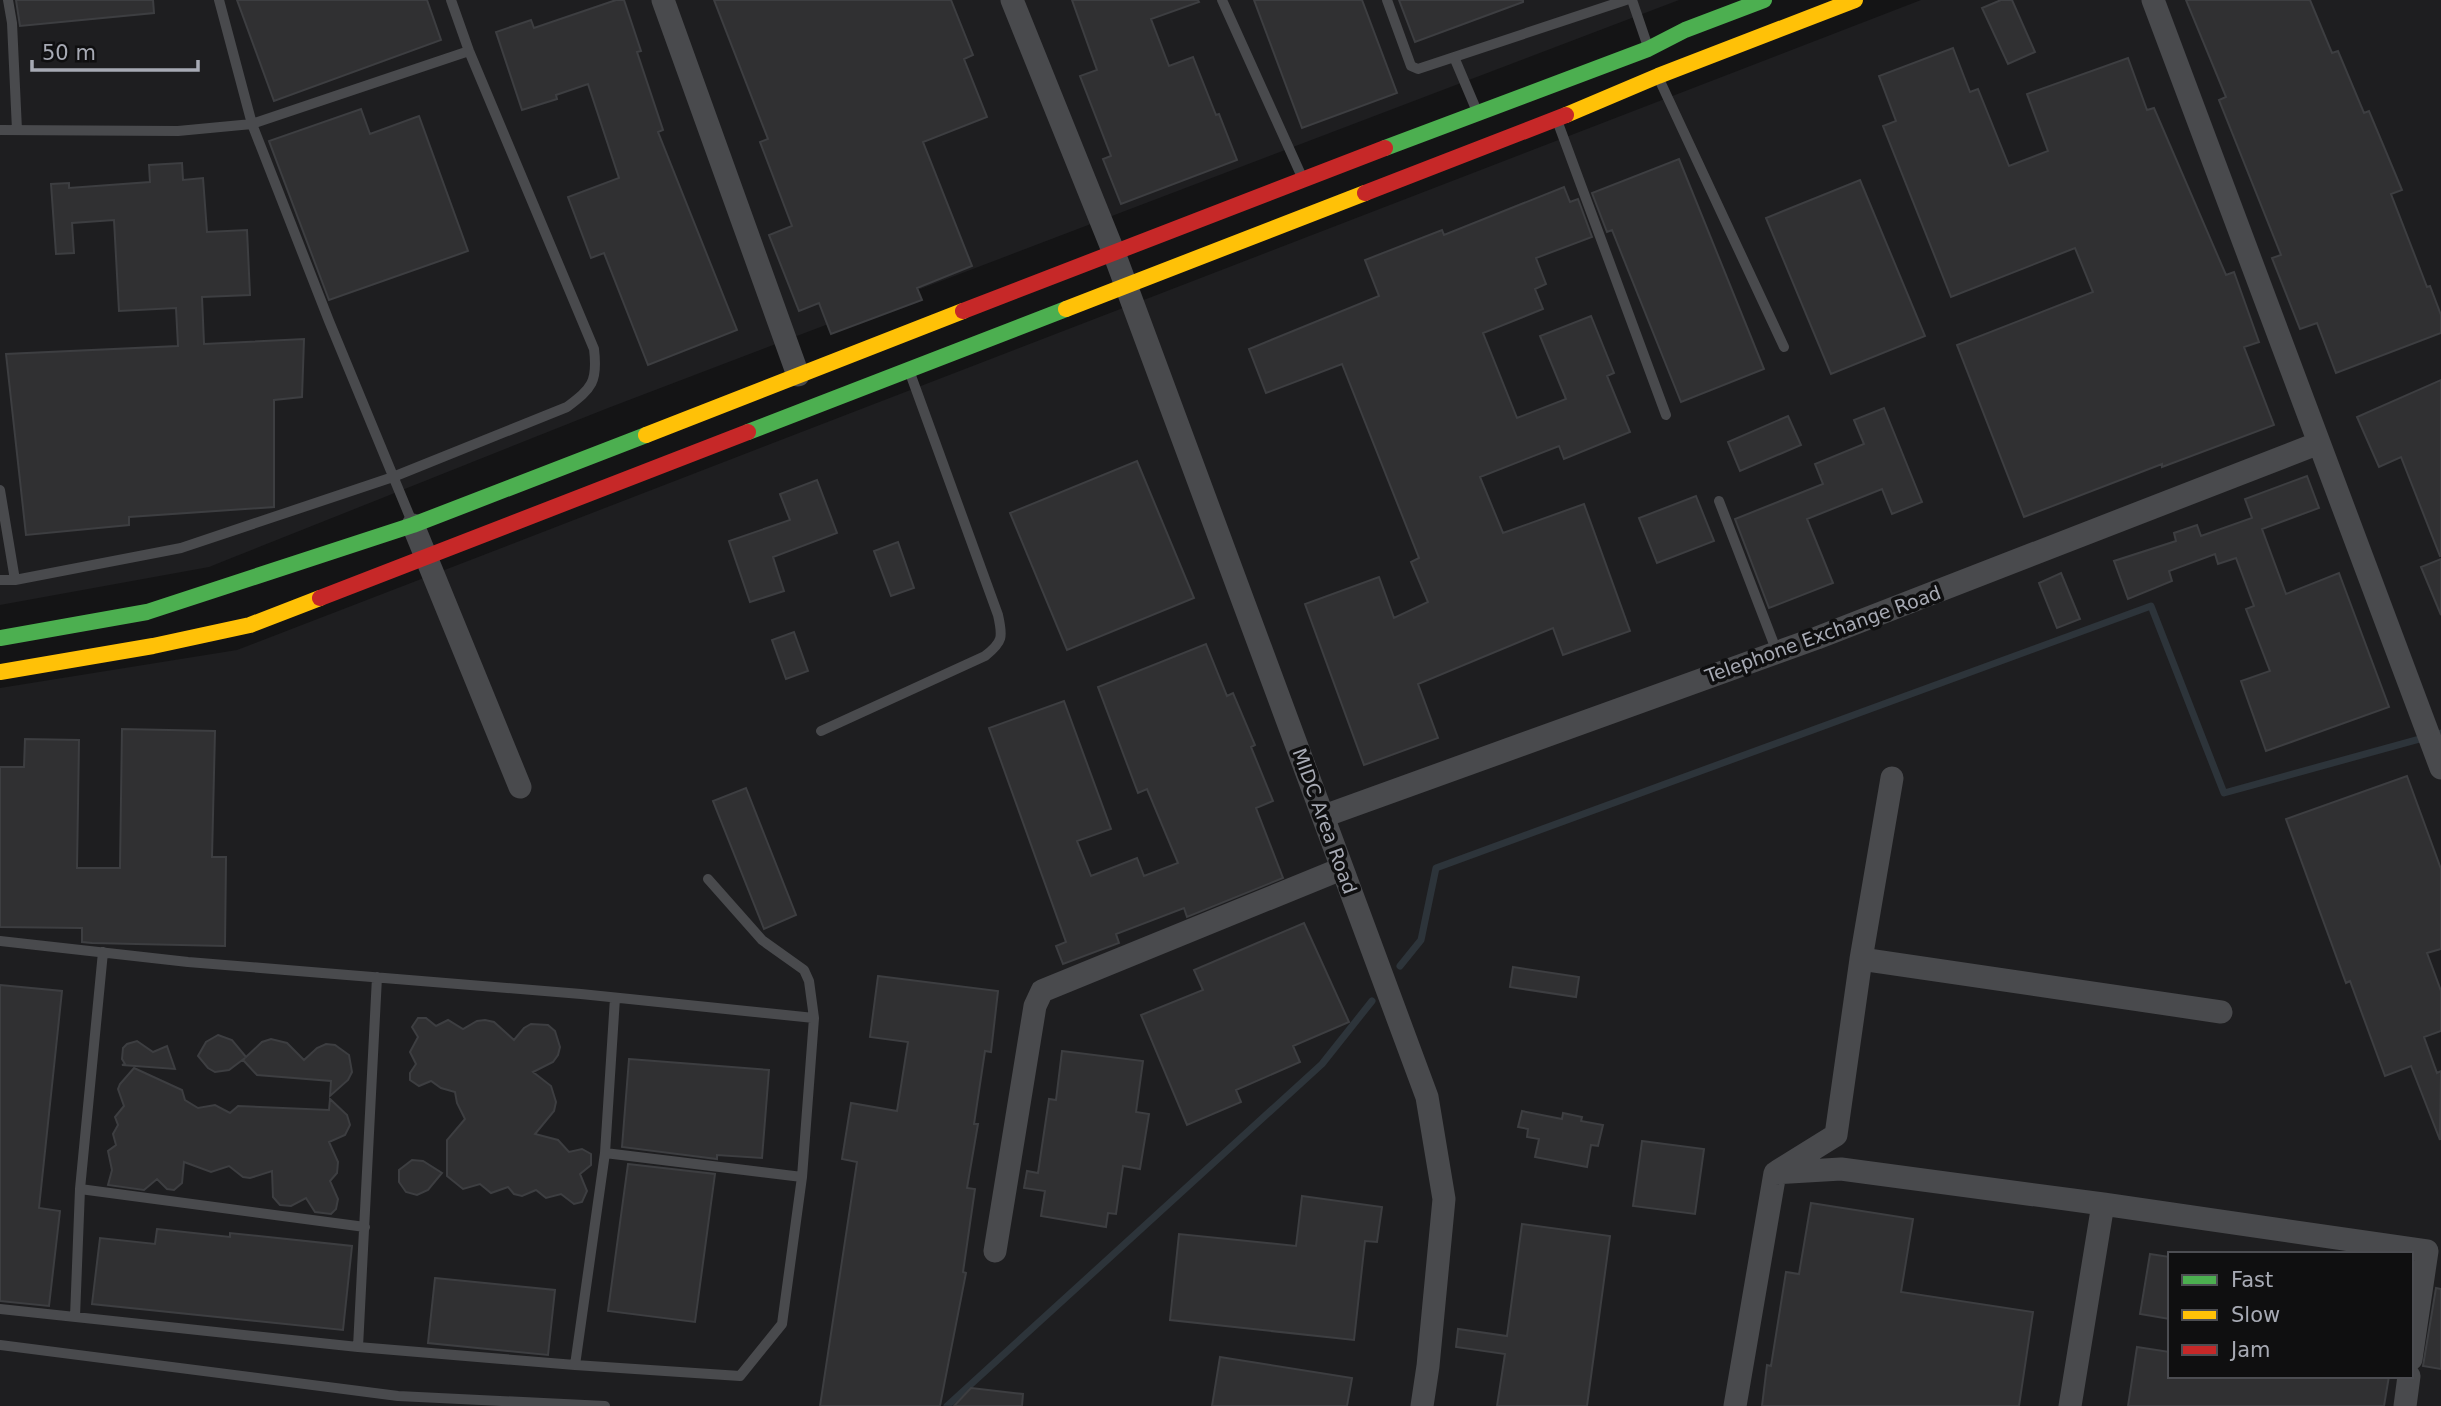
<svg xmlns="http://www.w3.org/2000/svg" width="2441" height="1406" font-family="'DejaVu Sans',sans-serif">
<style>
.built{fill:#1e1e20;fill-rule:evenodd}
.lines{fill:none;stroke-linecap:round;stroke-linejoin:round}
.stream{stroke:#2d343a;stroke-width:7}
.building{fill:#303032;stroke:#3d3e41;stroke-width:2}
.lane{stroke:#494a4d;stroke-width:10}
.street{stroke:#494a4d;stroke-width:23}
.fast{stroke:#4caf50;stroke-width:16}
.slow{stroke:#ffc107;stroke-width:16}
.jam{stroke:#c62828;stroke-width:16}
.labels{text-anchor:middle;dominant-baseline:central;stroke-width:7;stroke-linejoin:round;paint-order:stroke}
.street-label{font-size:19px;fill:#a7aab4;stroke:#0f0f10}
</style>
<rect width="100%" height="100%" fill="#141415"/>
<path class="built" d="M0,0H1679L608,408L209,567L0,605Z
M1921,0H2441V1406H0V688L237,650ZM2170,1254H2411V1376H2170Z"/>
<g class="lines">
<path class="stream" d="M1400,966L1421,940L1436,868L2151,606L2224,793L2441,733
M947,1406L1322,1064L1372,1001"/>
</g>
<path class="building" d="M16,0H153L154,13L20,26Z
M237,0H427L441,40L274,101Z
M616,0H624L641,51L637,52L663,130L658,132L737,330L648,365L604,253L591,258L568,197L619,178L588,84L556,95L557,99L522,110L496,32L531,20L534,28Z
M714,0H951L973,55L964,59L987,117L923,142L972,266L917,288L922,300L831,334L819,303L799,311L769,235L792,226L760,142L768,139Z
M1072,0H1198L1199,2L1151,19L1169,66L1193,57L1216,115L1219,114L1237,160L1121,204L1103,159L1111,156L1080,76L1097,70Z
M1254,0H1362L1397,93L1302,128Z
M1399,0H1523V2L1415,42Z
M2001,0H2012L2035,52L2008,64L1982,8Z
M2186,0H2310L2332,53L2338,51L2364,113L2369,111L2402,190L2391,194L2427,287L2430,286L2441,315V333L2336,373L2317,323L2300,329L2272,258L2281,255L2219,100L2226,97Z
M1953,48L1970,92L1978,89L2009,166L2048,151L2027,94L2128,58L2147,110L2154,108L2226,275L2234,272L2259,342L2244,347L2274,425L2162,467V464L2024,517L1957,345L2093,292L2075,248L1951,297L1883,126L1896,121L1879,76Z
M361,109L370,134L419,116L468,251L329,300L269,141Z
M1679,159L1764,369L1681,402L1612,230L1607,232L1592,193Z
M182,163L183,180L203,178L207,232L247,230L250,295L202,297L204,344L304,339L302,397L274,400V507L129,517V525L26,535L6,354L178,346L176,308L119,311L114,220L72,223L74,253L56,254L51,184L69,183V188L150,182L149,165Z
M1860,180L1925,336L1831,374L1766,218Z
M1564,187L1570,202L1578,199L1592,237L1536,258L1546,284L1535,289L1543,309L1483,333L1517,418L1566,399L1540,336L1591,316L1614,373L1607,376L1630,432L1564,459L1559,446L1480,477L1503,533L1584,504L1630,631L1563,655L1553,628L1418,684L1438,738L1364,765L1305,604L1379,577L1394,618L1428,602L1411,562L1419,558L1342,364L1266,393L1249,349L1379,296L1365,260L1442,230L1444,235Z
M2441,380V556H2440L2401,457L2379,467L2357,417Z
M1884,408L1922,502L1892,514L1882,489L1807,519L1833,583L1769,608L1735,519L1823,484L1815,464L1864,444L1854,420Z
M1788,416L1801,445L1740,471L1728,442Z
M1137,461L1194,598L1067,650L1010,513Z
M2307,476L2319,508L2262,529L2286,594L2339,573L2389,707L2266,751L2241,681L2270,671L2246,609L2254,606L2236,558L2218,564L2215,554L2169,571L2172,581L2128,599L2114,561L2176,541L2174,533L2197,525L2201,536L2252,518L2245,499Z
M817,480L837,533L773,557L784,591L750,602L729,541L790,520L780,494Z
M1696,496L1714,541L1657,563L1639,518Z
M898,542L914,588L891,596L874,551Z
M2441,559V615L2421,567Z
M2061,573L2080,619L2057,628L2039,583Z
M794,632L808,671L786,679L772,640Z
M1206,644L1227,696L1233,693L1255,745L1251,747L1273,801L1256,808L1283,878L1187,917L1184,908L1116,934L1119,943L1063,964L1056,946L1066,942L989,728L1064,701L1111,829L1077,841L1091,876L1137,858L1144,876L1178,863L1147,789L1138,793L1098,687Z
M122,729L215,731L212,857H226L225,946L92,943L82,942V928L0,927V767H24L25,739L79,740L77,868H120Z
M2407,776L2441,869V949L2427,953L2441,991V1031L2424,1037L2437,1073L2441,1071L2440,1140L2411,1066L2385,1076L2350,981L2346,983L2286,819Z
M746,788L796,915L764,929L713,801Z
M1304,923L1349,1022L1293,1046L1300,1062L1236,1090L1241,1102L1187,1125L1141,1015L1203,990L1194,970Z
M1513,967L1579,977L1576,997L1510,987Z
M878,976L998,991L991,1052L985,1051L974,1124H978L967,1188L975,1189L963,1272L966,1273L940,1406H820L857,1162L842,1159L851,1103L897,1111L908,1042L870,1037Z
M0,985L62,991L39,1208L60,1211L49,1306L0,1301Z
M418,1018H426L436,1026L448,1020L463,1029L477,1021L485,1020L494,1022L514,1040L524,1028L531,1024L548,1025L555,1031L560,1047L558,1055L553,1062L533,1072L551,1086L556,1102L554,1111L535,1134L558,1140L569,1152L582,1149L591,1154V1165L580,1174L587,1191L582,1202L574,1204L561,1194L546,1198L536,1190L522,1196L514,1194L508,1187L491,1193L480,1184L463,1189L447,1176V1140L465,1119L457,1103L455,1092L441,1088L431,1081L419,1086L410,1080V1073L416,1064L410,1052L418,1037L412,1027Z
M218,1035L232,1040L246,1057L262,1042L271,1039L287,1043L304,1060L317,1048L326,1044L335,1045L349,1055L352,1072L348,1080L330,1096L331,1081L257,1075L243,1060L245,1058L229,1070L215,1072L208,1068L198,1056L206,1042Z
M137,1041L153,1052L167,1046L175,1069L122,1065L125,1064L122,1059L123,1048L127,1044Z
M1062,1051L1143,1061L1136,1112L1149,1114L1140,1169L1123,1166L1116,1214L1108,1213L1106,1227L1041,1216L1045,1191L1024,1188L1027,1171L1038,1173L1049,1099L1056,1100Z
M629,1059L769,1070L762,1158L717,1155V1159L622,1147Z
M134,1068L182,1090L185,1100L198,1108L215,1105L230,1113L238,1106L329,1110L330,1099L347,1115L350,1125L345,1135L329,1142L338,1162L337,1173L330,1181L338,1199L336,1209L331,1214L315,1212L306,1198L291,1206L280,1205L273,1197L272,1171L250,1178L243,1177L229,1166L211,1172L184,1162L182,1183L174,1190L167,1189L157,1179L144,1190L108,1185L112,1170L108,1151L116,1145L113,1134L118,1125L115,1117L124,1106L118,1089L120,1084Z
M1522,1111L1562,1119L1563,1113L1582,1117L1581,1121L1603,1125L1598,1146L1591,1145L1587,1167L1535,1157L1539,1139L1527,1137L1528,1129L1518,1127Z
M1642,1141L1704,1149L1695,1214L1633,1206Z
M412,1160L423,1161L442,1173L428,1190L417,1195L406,1192L399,1182V1170Z
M628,1164L715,1174L695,1322L608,1311Z
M1302,1196L1382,1207L1377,1242L1365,1241L1354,1340L1170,1320L1179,1234L1296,1246Z
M1811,1203L1913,1219L1901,1292L2033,1312L2019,1406H1762L1767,1365L1771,1366L1786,1272L1799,1274Z
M1522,1224L1610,1236L1587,1406H1497L1505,1354L1456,1347L1458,1329L1507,1336Z
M157,1229L230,1237V1233L352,1246L343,1330L92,1304L100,1238L155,1244Z
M2150,1254L2170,1257V1319L2140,1314Z
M435,1278L555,1290L548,1355L428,1343Z
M2436,1288L2441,1289V1369L2423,1366Z
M2137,1347L2170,1352V1376H2389L2384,1406H2128Z
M1220,1357L1352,1378L1347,1406H1212Z
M971,1388L1023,1394L1022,1406H954Z"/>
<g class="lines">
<path class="lane" d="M8,0L12,23L17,130
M219,0L252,124L329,321L412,522
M1222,0L1302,177
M1387,0L1411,66L1418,69L1626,0
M1632,0L1647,44
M1454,57L1476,109
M1659,79L1784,347
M1558,123L1666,415
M0,130L178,131L252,124L469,51
M0,490L15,580H0
M1719,501L1777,652
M15,580L181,548L393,477L567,407C592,388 598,382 594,349L469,51L451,0
M821,731L985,656C1003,642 1003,637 998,615L910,373
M708,879L762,940L804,970L809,981L814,1018
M0,941L188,962L581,994L814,1018L802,1177L605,1153L615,998
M80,1189L365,1227
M0,1309L358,1347L575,1365L605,1153
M75,1317L80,1189L103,952
M0,1345L398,1396L605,1406
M358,1347L377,977
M575,1365L740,1376L782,1324L802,1177"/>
<path class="street" d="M663,0L798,375
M1012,0L1114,253L1427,1097L1444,1199L1428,1366L1422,1406
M2153,0L2441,768
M413,525L520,787
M1324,816L1817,638L2319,443
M1861,959L2221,1012
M1778,1171L1836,1135L1861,959L1892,778
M2103,1204L2427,1251L2411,1359
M995,1251L1035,1006L1042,991L1341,869
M1735,1406L1775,1173L1841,1169L2103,1204L2070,1406
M2405,1406L2409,1376"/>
<path class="fast" d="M1385,148L1648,49L1685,30L1764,0
M748,432L1066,309
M0,638L147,612L413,525L646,435"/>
<path class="slow" d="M1566,115L1658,76L1855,0
M1066,309L1365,193
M646,435L963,311
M0,672L153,646L250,625L320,598"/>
<path class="jam" d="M1365,193L1566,115
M963,311L1385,148
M320,598L748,432"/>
</g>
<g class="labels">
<g class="street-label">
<text transform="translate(1823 634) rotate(-20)">Telephone Exchange Road</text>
<text transform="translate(1325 821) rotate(70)">MIDC Area Road</text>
</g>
</g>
<rect x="2168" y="1252" width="245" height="126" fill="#0f0f10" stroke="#4c4d52" stroke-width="2"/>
<rect x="2182" y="1275" width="35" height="10" fill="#4caf50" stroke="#4c4d52" stroke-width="2"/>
<text x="2231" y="1287" font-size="21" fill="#a7aab4">Fast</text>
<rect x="2182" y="1310" width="35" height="10" fill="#ffc107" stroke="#4c4d52" stroke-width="2"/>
<text x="2231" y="1322" font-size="21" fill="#a7aab4">Slow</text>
<rect x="2182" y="1345" width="35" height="10" fill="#c62828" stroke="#4c4d52" stroke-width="2"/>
<text x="2231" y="1357" font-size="21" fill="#a7aab4">Jam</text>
<path d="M32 60v10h166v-10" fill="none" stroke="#a7aab4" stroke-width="3.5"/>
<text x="42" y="60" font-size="21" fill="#a7aab4" stroke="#0f0f10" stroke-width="5" paint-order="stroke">50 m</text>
</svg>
